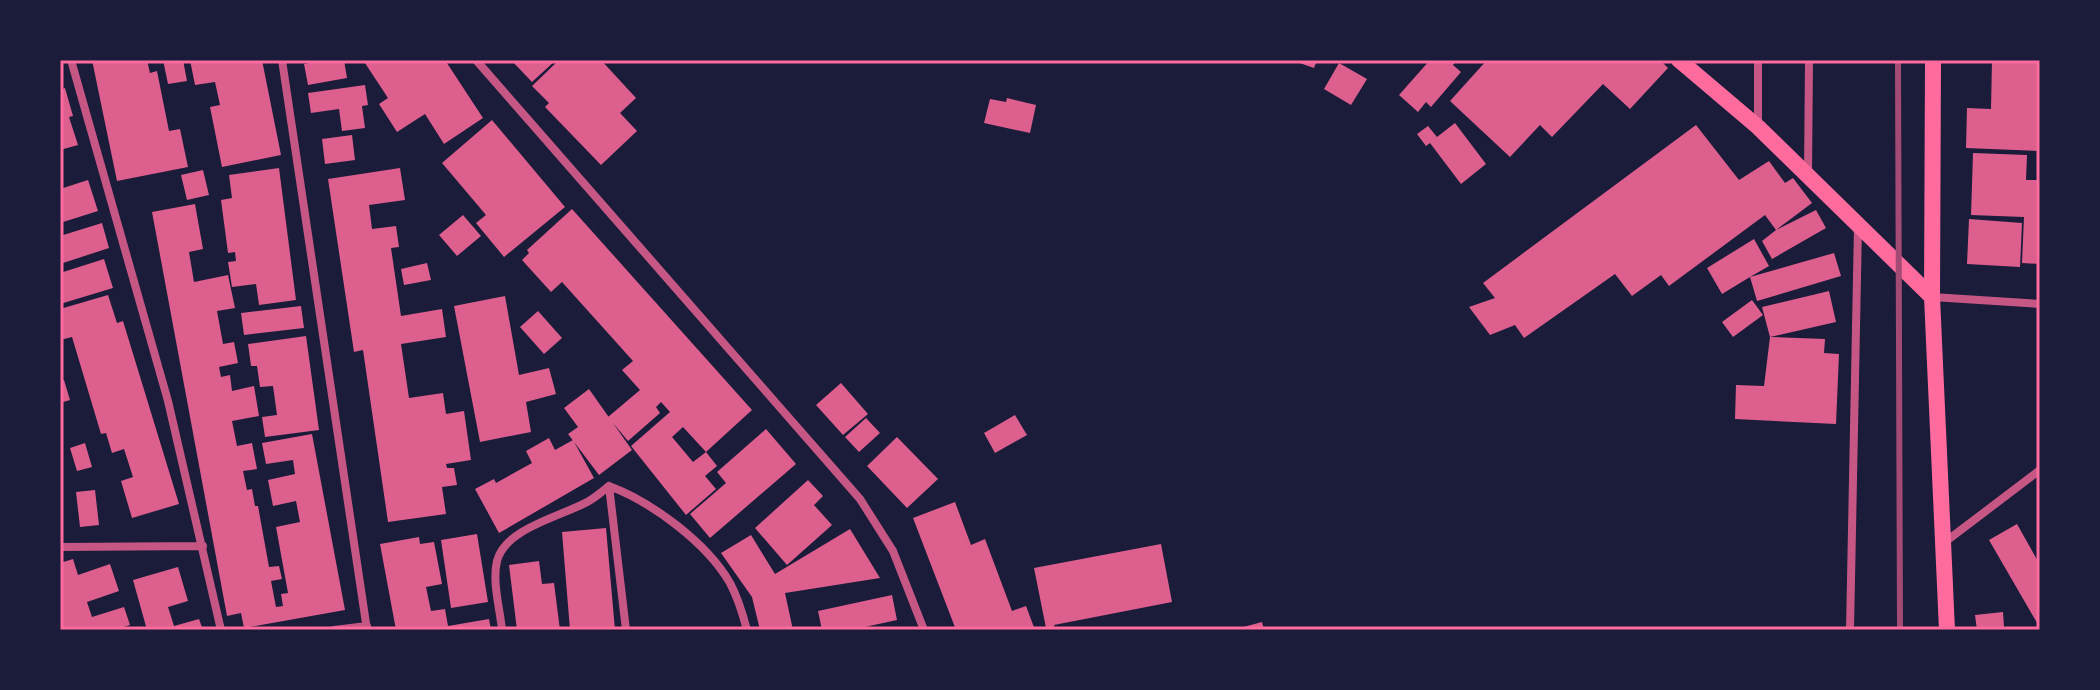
<svg xmlns="http://www.w3.org/2000/svg" width="2100" height="690" font-family="'IBM Plex Sans',sans-serif">
<style>
.building{fill:#dd5f8e}
.lines{fill:none;stroke-linecap:round;stroke-linejoin:round}
.minor{stroke:#c65784;stroke-width:8}
.secondary{stroke:#ff6b9d;stroke-width:16}
.rail{stroke:#a44b75;stroke-width:6}
.neatline{fill:none;stroke:#ff6b9d;stroke-width:3}
</style>
<rect width="100%" height="100%" fill="#1b1b3a"/>
<path class="building" d="M92,60H147L150,73L157,71L169,131L180,129L188,167L117,181Z
M163,60H183L187,81L168,84Z
M190,60H262L281,155L222,167L210,107L220,105L215,82L195,85Z
M325,60H344L347,78L308,85L304,64Z
M363,60H445L483,118L444,144L425,114L397,132L379,104L388,98Z
M511,60H556L532,82Z
M559,60H601L636,98L620,113L637,131L601,165L545,107L549,103L532,86Z
M1291,60H1317L1314,68Z
M1430,60H1457L1453,65L1461,72L1431,107L1426,102L1418,112L1399,95Z
M1487,60H1660L1668,68L1630,109L1603,84L1552,137L1540,125L1510,157L1450,101Z
M1992,60H2040V151L1966,148L1967,108L1991,109Z
M1339,63L1367,79L1351,105L1324,89Z
M365,85L368,105L362,106L365,128L342,131L339,109L311,113L308,93Z
M65,88L73,116L69,117L78,145L60,150V90Z
M1007,98L1036,105L1030,133L984,123L990,99L1006,102Z
M492,120L565,207L504,257L476,223L486,215L442,163Z
M1455,123L1486,164L1461,184L1430,143L1426,146L1417,134L1428,126L1437,137Z
M1696,125L1739,180L1769,161L1785,183L1793,178L1812,203L1776,230L1765,215L1669,286L1661,275L1632,296L1615,274L1524,338L1515,325L1490,335L1469,307L1495,298L1483,283Z
M352,135L355,160L325,164L322,139Z
M1973,153L2027,155L2026,180H2040V264L2022,263L2024,217L1971,215Z
M279,168L296,300L259,305L256,284L232,287L228,262L236,261L235,252L228,253L221,200L232,198L229,175Z
M400,168L405,200L369,205L372,229L396,226L399,247L391,248L401,316L442,309L446,337L401,344L409,398L443,393L446,414L464,411L471,460L446,464L447,468H454L457,485L442,487L446,514L388,522L363,350L354,352L328,179Z
M203,170L209,195L187,200L181,175Z
M88,180L98,211L60,223V189Z
M195,204L203,249L189,252L194,282L228,275L235,308L217,311L223,344L234,342L238,363L219,367L221,377L230,375L232,391L254,386L259,416L232,421L237,446L252,443L257,469L243,471L247,490L252,489L255,506H258L269,567L279,566L282,579L271,581L276,607L283,606L281,594L288,593L276,527L300,522L296,501L273,506L268,480L295,474L293,460L266,464L262,443L312,434L345,610L244,628L241,613L227,616L152,212Z
M572,209L752,410L706,452L683,427L672,437L693,462L706,452L717,466L705,476L716,489L686,515L631,446L670,412L661,402L656,407L660,413L628,441L608,417L640,390L622,370L633,361L562,282L551,292L522,260L529,253L527,250Z
M1816,210L1826,228L1772,259L1762,241L1776,230Z
M463,215L481,236L457,256L439,235Z
M1969,219L2022,223L2020,267L1967,264Z
M102,223L109,248L60,264V236Z
M1754,239L1769,266L1750,277L1834,253L1841,276L1757,301L1750,277L1722,294L1707,268Z
M104,259L113,288L60,304V273Z
M427,263L431,280L404,285L401,269Z
M1829,291L1836,322L1770,337L1762,307Z
M108,295L117,323L123,321L179,504L132,518L121,481L133,477L124,449L112,453L106,433L101,434L72,337L60,340V309Z
M505,296L519,375L549,368L556,394L526,402L531,432L480,442L454,306Z
M1752,300L1763,315L1733,337L1722,322Z
M301,306L304,328L244,335L241,313Z
M538,311L562,338L544,354L520,327Z
M306,336L319,430L265,437L262,417L277,415L273,386L260,387L257,366H251L248,344Z
M1770,337L1825,339L1824,353L1839,354L1836,424L1735,419L1736,385L1764,386Z
M64,380L70,400L60,403V381Z
M841,383L868,414L843,435L816,405Z
M589,389L632,450L599,475L568,434L578,427L564,408Z
M1015,415L1027,435L995,453L984,433Z
M866,418L880,433L859,452L845,437Z
M766,429L796,464L710,538L690,514L726,483L717,472Z
M897,437L938,479L907,508L867,466Z
M549,438L555,450L573,440L594,478L499,533L475,489L494,479L496,483L532,463L526,451Z
M85,443L92,467L77,471L70,448Z
M808,480L823,496L814,505L832,525L787,565L755,528Z
M95,490L99,525L80,527L76,492Z
M955,502L971,545L985,539L1012,611L1026,606L1035,630H956L913,518Z
M2017,524L2040,565V628L1989,540Z
M606,528L615,630H570L562,532Z
M850,529L880,578L785,593L793,630H760L752,597L721,553L751,535L775,574Z
M477,534L488,602L451,608L441,540Z
M419,537L420,544L434,542L442,584L426,587L431,611L445,609L448,626L489,619L491,630H396L380,544Z
M1161,544L1172,602L1054,625L1056,630H1040L1046,628L1034,568Z
M73,559L78,575L110,564L119,591L87,602L92,617L124,607L130,625L114,630H60V563Z
M539,561L542,584L554,583L560,630H517L509,565Z
M178,567L188,601L168,607L174,626L199,619L203,630H147L133,580Z
M892,595L897,620L851,630H822L818,611Z
M2003,612L2004,627L1977,630L1975,615Z
M1262,622L1264,630H1236V629Z"/>
<g class="lines">
<path class="minor" d="M71,60L168,401L221,630
M282,60L367,630
M476,60L860,499L893,551L924,630
M1758,127V60
M1808,174L1809,60
M1932,297L2040,304
M609,486C652,502 707,543 730,583C737,596 743,615 747,630
M609,486L626,630
M1945,542L2040,470
M60,547L203,546
M334,630L367,626
M502,630C500,609 492,582 497,561C505,528 563,516 589,501C596,497 603,491 609,486
M1850,630L1858,227"/>
<path class="secondary" d="M1679,60L1758,127L1932,297
M1933,60L1932,297L1947,630"/>
<path class="rail" d="M1898,60L1900,630"/>
</g>
<rect width="2100" height="690" fill="none" stroke="#1b1b3a" stroke-width="124"/>
<rect x="62" y="62" width="1976" height="566" class="neatline"/>
</svg>
